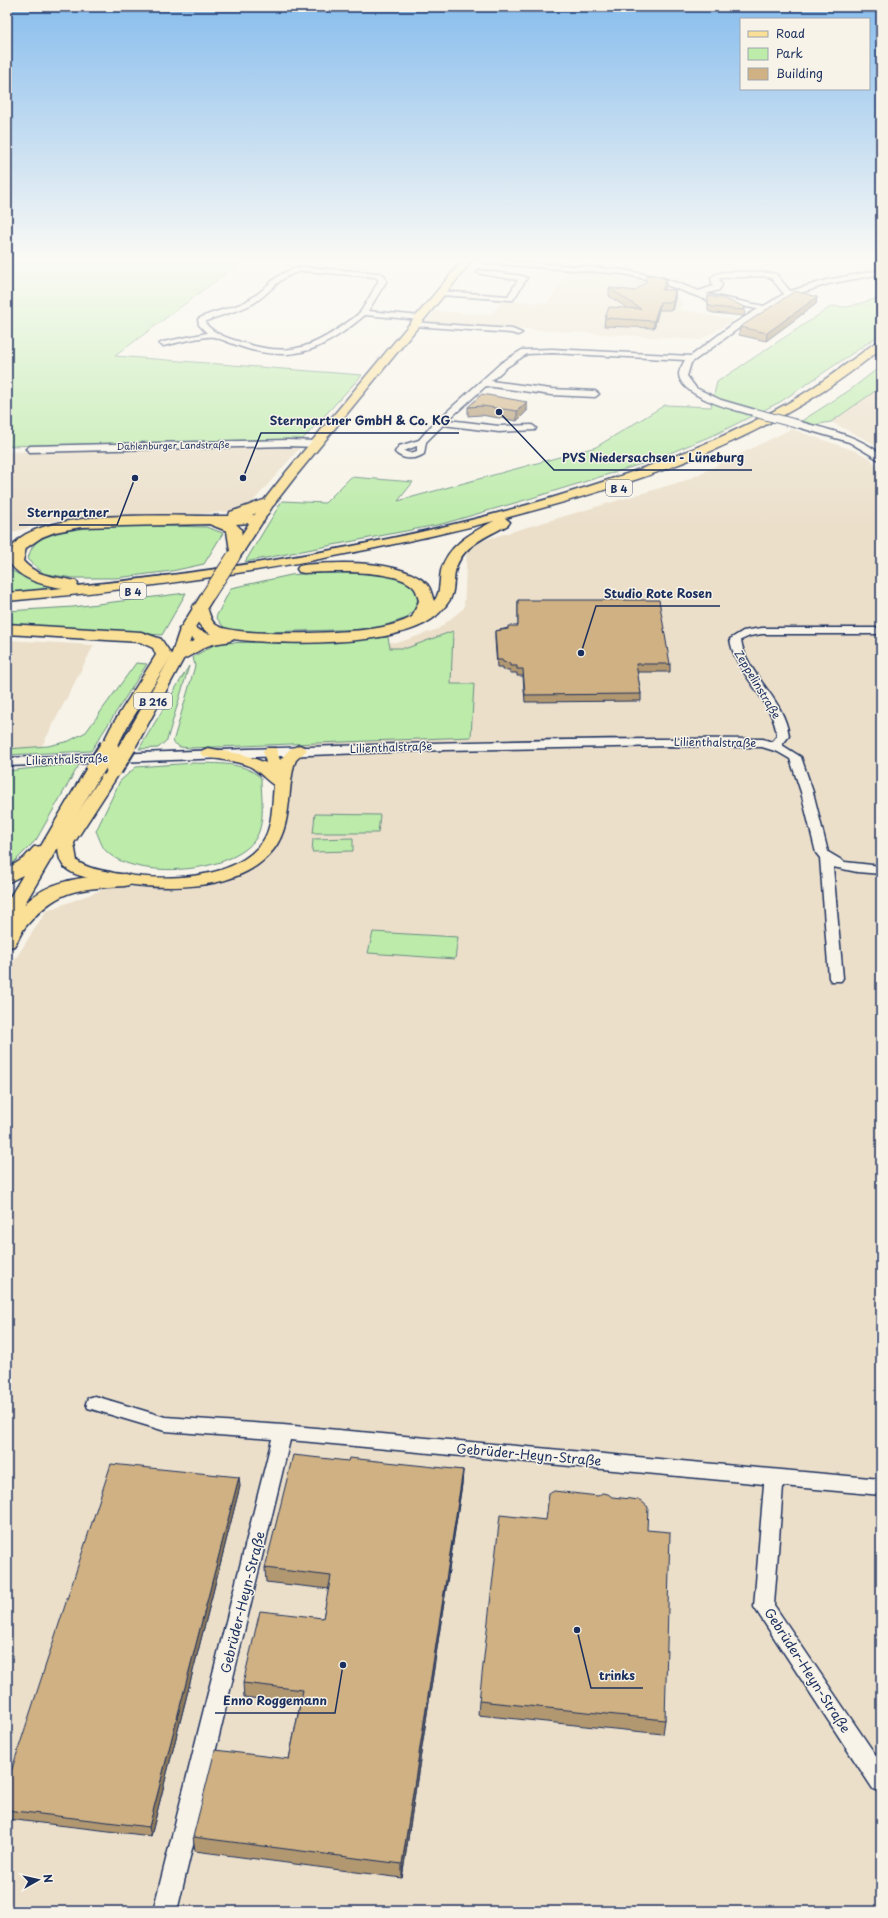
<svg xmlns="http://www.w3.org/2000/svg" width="888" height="1918" font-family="'Playpen Sans',sans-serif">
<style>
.built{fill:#ebdfca}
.green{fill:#bcebaa;stroke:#6c8d84}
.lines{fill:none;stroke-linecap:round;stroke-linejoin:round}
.minor-casing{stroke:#1b2f5e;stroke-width:3}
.major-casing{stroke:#1b2f5e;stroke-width:3}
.highway-casing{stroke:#1b2f5e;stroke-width:3}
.minor{fill:#f7f3e8;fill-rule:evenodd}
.major{fill:#fadf96;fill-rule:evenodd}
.highway{fill:#fadf96;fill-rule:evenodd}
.minor-bridge-casing{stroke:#1b2f5e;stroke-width:10;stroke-linecap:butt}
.major-bridge-far1-casing{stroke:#1b2f5e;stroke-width:15;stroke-linecap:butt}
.major-bridge-casing{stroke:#1b2f5e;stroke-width:20;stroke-linecap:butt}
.highway-bridge-casing{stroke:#1b2f5e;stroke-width:22;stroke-linecap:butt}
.minor-bridge{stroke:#f7f3e8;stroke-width:8}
.major-bridge-far1{stroke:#fadf96;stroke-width:13}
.major-bridge{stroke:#fadf96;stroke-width:16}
.highway-bridge{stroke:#fadf96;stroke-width:18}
.wall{fill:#b29871;stroke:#1b2f5e}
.shaded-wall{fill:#917c5c;stroke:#1b2f5e}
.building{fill:#cfb183;stroke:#1b2f5e}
.labels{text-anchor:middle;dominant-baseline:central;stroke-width:3;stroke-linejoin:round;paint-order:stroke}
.far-street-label{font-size:9px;fill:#1b2f5e;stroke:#f7f3e8}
.shield{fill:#f7f3e8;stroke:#5d6a87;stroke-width:1}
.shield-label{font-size:10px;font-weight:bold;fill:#1b2f5e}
.street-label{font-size:11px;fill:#1b2f5e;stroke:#f7f3e8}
.near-street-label{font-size:13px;fill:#1b2f5e;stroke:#f7f3e8}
.leader{fill:none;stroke:#1b2f5e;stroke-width:1.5}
.callout-dot{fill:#1b2f5e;stroke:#f7f3e8;stroke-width:1.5}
.callout-label{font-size:12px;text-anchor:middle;font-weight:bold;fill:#1b2f5e;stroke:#f7f3e8;stroke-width:3;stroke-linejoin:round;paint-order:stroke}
</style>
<rect width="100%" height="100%" fill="#f7f3e8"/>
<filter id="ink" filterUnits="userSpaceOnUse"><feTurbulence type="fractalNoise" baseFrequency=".025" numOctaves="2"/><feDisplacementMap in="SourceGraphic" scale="8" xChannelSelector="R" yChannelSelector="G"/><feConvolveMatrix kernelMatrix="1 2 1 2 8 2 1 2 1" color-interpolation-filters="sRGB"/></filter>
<g filter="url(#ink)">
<path class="built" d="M570,268L610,271L663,283L672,287L683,305L678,309L734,320L700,340L425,323L435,311L490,315L503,300L547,303Z
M881,387V451L871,442L831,422Z
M791,429L856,451L871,459L881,472V1911H7V972L46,911L112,886L161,888L207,885L239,874L267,858L286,827L312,644L400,642L438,629L464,608L467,545L687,480Z
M289,445L299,449L249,506L234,511L200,514L77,517L43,523L7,534V452Z
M7,640L94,645L40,750L7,757Z"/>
<path class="green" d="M7,261H242L115,356L362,375L303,439L7,446Z
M881,297V334L780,402L716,434L648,462L532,498L442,524L245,562L282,501L325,503L351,477L413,482L398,501L596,447L665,405L711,407L717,382L832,306L848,307Z
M881,366V387L831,422L813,425L800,422L850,390Z
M124,525L206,527L223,533L204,564L172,571L116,578H74L44,574L28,559C29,555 31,548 34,545C48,528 103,527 124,525Z
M7,560L9,569C30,582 49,584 73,586L7,593Z
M344,570L393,576L412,585L418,597L416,607L407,618L374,629L260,632L225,629L216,617L231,588L291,575Z
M186,593L162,635L7,625V611L73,607Z
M453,631L451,684H474L471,737L190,748L180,747L173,742L195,666L193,657L217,643L355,640L388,637L390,648H407Z
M136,663L147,664L91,751L7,755V749L48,746L69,741L86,732Z
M189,666L167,740L158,748L139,749Z
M80,763L36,840L7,869V771Z
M193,763C217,764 243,761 261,778C261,797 266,820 256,838C234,874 136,880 107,852C102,848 99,837 96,831L120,781L136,767Z
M315,814L380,815L378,833H313Z
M353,838V851L312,852L313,839Z
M373,932L458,937L455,959L368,953Z"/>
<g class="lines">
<defs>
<path id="minor" d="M482,261H510L624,270L663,278L699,291L713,286L711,279C712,278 714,275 716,274C724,270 766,272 776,274L790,291L827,280L881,270V274L828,284L792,296L739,328L691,363L687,376L696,388L721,400L759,411V415H753C735,410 680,397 679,374C679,370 683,364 685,360L552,353L527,354L507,367L491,381L551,389L595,391L599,394L595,397L551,395L486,386L448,420L499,426L532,425L536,428L535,430L499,432L443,425L426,442L424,454C415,460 402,460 395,452L399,446L419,440L431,426L501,363L522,350L552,349L691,356L733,324L758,309L707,300L658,282L624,274L485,263ZM763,276L771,278L784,294L764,306L706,294L719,290L722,285L719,279L720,278ZM417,446V451L410,453L404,451Z
M303,267L380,273L385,276L386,282L368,311L421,316L425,318L421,320L365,315C327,347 298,363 248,349C237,346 225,340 214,337C206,335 173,344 163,346L159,344L163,342L207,333L199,325L198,319C213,311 230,309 245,302C270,289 272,272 303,267ZM303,271L375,277L378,279V282C373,291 367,302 361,311C355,318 346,323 339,328C307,351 282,355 244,343C231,339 215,335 206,324L205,322L209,320C224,314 240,311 254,303C273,291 279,275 303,271Z
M478,270L523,276L527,278L513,300H510L441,295L437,293L441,291L508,296L518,280L481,274L477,272Z
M412,322L512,329L522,333L518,335L511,333L415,326L411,324Z
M797,421C826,429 857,435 881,454V461L849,442L794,426L793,424Z
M287,440L316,441L320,444L316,447L287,446L30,452L26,449L30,446Z
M762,628H881V634H762L750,636L741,640C746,675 784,697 789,736L782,745L801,757L813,792L828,852L845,862L881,866V874L857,872L833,867L843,978L841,981H831L829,978L820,858L816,853L801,792L790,759L778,752L762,747L671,746L445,750L7,766V758C259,749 511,737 763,739L772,742L777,736C773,698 735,675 730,639L743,631Z
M95,1396L165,1417L283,1425L881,1479V1495L783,1486L774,1605L881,1763V1792L873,1789L754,1607L764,1484L290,1440L177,1911H153L272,1439L165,1431L88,1408L86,1403L88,1398Z"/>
<path id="major" d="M462,261H472L295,477L274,504L238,560H228L227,557L265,499L287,471Z
M208,591L213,592L215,595L194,629L185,656L136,746L133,749H123L120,746L171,656L180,629L203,592Z
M299,745L304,747L307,750L296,760L294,765C287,793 292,825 274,849C239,895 156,890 106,881C94,879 78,877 68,870C59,864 58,853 58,843L108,766H120L122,769L74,843L77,861C87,869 102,870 114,873C158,881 234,883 263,841C273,826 272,803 274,785C269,783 258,770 249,766C235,760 218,760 203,756L200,753L203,750L208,748L245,755L266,763L263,751L266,748H276L280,760L289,750Z"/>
<path id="highway" d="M881,341V349C854,370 826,391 796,408C707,461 605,492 505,518L510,522L508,525C488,536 460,546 455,572C453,583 455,595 447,604C443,609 438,615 432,619C393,647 280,645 232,639L230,641C222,643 213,643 205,647C196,652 188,658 178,661L171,657L127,727L115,751L109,752L103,751L101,747L111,727L156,655L153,648L140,642L7,634V624L141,632L161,639L171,654L195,640L186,636L179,629L182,626C193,623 199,633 211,634C199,628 195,619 192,607L195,604H205C210,611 209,620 216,625C236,638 351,633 377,628C389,626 401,623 412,617L419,601C418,598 417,592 415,589C401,568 328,572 304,573L299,572L297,569L299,566L304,565C338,562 400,559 427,584C431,588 432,596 434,601C441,593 439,581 441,571C447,545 473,532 494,521C334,561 172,587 7,601V593L63,588C42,585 21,580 9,562C9,553 13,544 20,538C61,508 177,517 229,516L230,512C242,509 265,497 274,499L276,502L274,505L252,515L263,516L265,519L263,522L236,524L241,529L244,551L242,554H232L230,551L227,531L209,524L81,527L55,532L42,537L26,548L23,561C38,578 56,576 76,581L78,584L77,586C281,565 502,526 693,449C733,432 774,413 811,389C826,379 841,368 856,357C864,352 872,343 881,341Z
M95,764L101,765L104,769L24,905C50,877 89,877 125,874L132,876L134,880L132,884L125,886C79,889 59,888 27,925C21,931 19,940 14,946L7,948V902L23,875L7,883V869L24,858L34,847L41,846L86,769L89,765Z"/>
</defs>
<use href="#minor" class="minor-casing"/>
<use href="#major" class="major-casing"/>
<use href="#highway" class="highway-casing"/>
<use href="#minor" class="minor"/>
<use href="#major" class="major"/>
<use href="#highway" class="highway"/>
<defs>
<path id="minor-bridge" d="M756,413L797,424"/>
<path id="major-bridge-far1" d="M208,595L233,557"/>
<path id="major-bridge" d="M114,769L128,746"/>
<path id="highway-bridge" d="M95,769L109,747"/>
</defs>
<use href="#minor-bridge" class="minor-bridge-casing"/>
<use href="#major-bridge-far1" class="major-bridge-far1-casing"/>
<use href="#major-bridge" class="major-bridge-casing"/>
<use href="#highway-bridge" class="highway-bridge-casing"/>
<use href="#minor-bridge" class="minor-bridge"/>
<use href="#major-bridge-far1" class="major-bridge-far1"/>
<use href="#major-bridge" class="major-bridge"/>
<use href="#highway-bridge" class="highway-bridge"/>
</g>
<path class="wall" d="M666,279V286L664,290H675V298L672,310H659L654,328L604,326L605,318L627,308L609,296V288L635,291L646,282Z
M708,296L745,307V312L744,316L713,313L708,311Z
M817,297L816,304L766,341L739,335L740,327Z
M527,402V411L517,421L481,415L468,416V407Z
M518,600L670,664V672H637L641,694V701L525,702L523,676H517V673H510V670H503V667H497L495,639V631L518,626Z
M348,1461L463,1470L462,1484L402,1878L195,1851L193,1837L289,1759L300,1704L244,1697L243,1683L323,1618L329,1589L266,1582L265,1568Z
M240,1486L151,1836L7,1819V1784Z
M612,1497L647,1530L665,1720L663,1734L478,1715L479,1701L546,1520Z"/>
<path class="shaded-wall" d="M666,279V286L661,298L662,290Z
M675,290V298L672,310L673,302Z
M817,297L816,304L766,341L767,333Z
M660,302L659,310L654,328V321Z
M527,402V411L517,421V411Z
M463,1470L462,1484L402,1878V1864Z
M239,1477L240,1486L151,1836L149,1827Z"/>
<path class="building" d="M655,275L666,279L662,290H675L673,302H660L654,321L605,318L609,307L641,309L609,288L635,291L646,282V276Z
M795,291L817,297L767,333L740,327Z
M708,296L722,298L745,307L744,310L713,307L708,305Z
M482,394L527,402L517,411L482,406L468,407Z
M518,600H659L670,664H636L641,694L525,695L523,669H517V666H510V663L503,662V660H497L495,631L508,629V626H518Z
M293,1455L348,1461L349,1458L463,1470L402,1864L193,1837L215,1750L289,1759L303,1690L243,1683L260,1611L323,1618L331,1576L265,1568Z
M111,1464L239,1477L149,1827L7,1810V1784Z
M554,1491L598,1496L602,1493L608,1494L612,1497L640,1500L648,1507L647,1530L670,1532L665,1720L479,1701L500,1515L546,1520L549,1494Z"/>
</g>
<linearGradient id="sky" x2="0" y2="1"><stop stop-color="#88bded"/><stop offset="0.49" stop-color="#fbfaf5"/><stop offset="1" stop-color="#fbfaf5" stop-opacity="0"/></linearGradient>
<rect width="888" height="529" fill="url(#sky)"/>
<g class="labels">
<g class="far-street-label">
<text transform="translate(173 445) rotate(-1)">Dahlenburger Landstraße</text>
</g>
<g class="shield">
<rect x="606" y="480" width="26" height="16" rx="3"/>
<rect x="120" y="583" width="26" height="16" rx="3"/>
<rect x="134" y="693" width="38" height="16" rx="3"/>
</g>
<g class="shield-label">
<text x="619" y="488">B 4</text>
<text x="133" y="591">B 4</text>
<text x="153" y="701">B 216</text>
</g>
<g class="street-label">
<text transform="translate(758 684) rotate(59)">Zeppelinstraße</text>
<text transform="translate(715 742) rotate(1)">Lilienthalstraße</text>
<text transform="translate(391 747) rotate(-2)">Lilienthalstraße</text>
<text transform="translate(67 759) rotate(-2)">Lilienthalstraße</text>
</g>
<g class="near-street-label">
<text transform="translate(529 1454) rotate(5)">Gebrüder-Heyn-Straße</text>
<text transform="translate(242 1602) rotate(-76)">Gebrüder-Heyn-Straße</text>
<text transform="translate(808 1670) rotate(57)">Gebrüder-Heyn-Straße</text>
</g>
</g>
<path class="leader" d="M243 478L261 433H459M499 412L554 470H752M135 478L117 525H19M581 653L596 606H720M577 1630L591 1688H643M343 1665L335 1713H215"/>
<g class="callout-dot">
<circle cx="243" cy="478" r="4"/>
<circle cx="499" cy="412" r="4"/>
<circle cx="135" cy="478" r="4"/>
<circle cx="581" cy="653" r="4"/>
<circle cx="577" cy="1630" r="4"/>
<circle cx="343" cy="1665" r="4"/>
</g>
<g class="callout-label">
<text x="360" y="425">Sternpartner GmbH &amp; Co. KG</text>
<text x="653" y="462">PVS Niedersachsen - Lüneburg</text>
<text x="68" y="517">Sternpartner</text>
<text x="658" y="598">Studio Rote Rosen</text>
<text x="617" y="1680">trinks</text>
<text x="275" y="1705">Enno Roggemann</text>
</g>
<rect width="888" height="1918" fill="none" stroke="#f7f3e8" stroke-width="24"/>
<rect x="12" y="12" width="864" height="1894" fill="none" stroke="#1b2f5e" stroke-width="1.5" filter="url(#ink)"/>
<rect x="740" y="18" width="130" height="72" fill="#f7f3e8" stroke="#9fa5b1"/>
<rect x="748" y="31" width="20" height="6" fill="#fadf96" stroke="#9fa5b1"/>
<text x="776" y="38" font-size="12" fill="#1b2f5e">Road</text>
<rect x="748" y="48" width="20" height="12" fill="#bcebaa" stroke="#9fa5b1"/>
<text x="776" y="58" font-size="12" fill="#1b2f5e">Park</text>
<rect x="748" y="68" width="20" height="12" fill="#cfb183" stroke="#9fa5b1"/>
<text x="776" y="78" font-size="12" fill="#1b2f5e">Building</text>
<g transform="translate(38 1880) rotate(82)" stroke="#f7f3e8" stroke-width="3" paint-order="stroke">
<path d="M0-3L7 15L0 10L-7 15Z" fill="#1b2f5e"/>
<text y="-6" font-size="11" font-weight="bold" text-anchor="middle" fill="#1b2f5e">N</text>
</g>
</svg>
